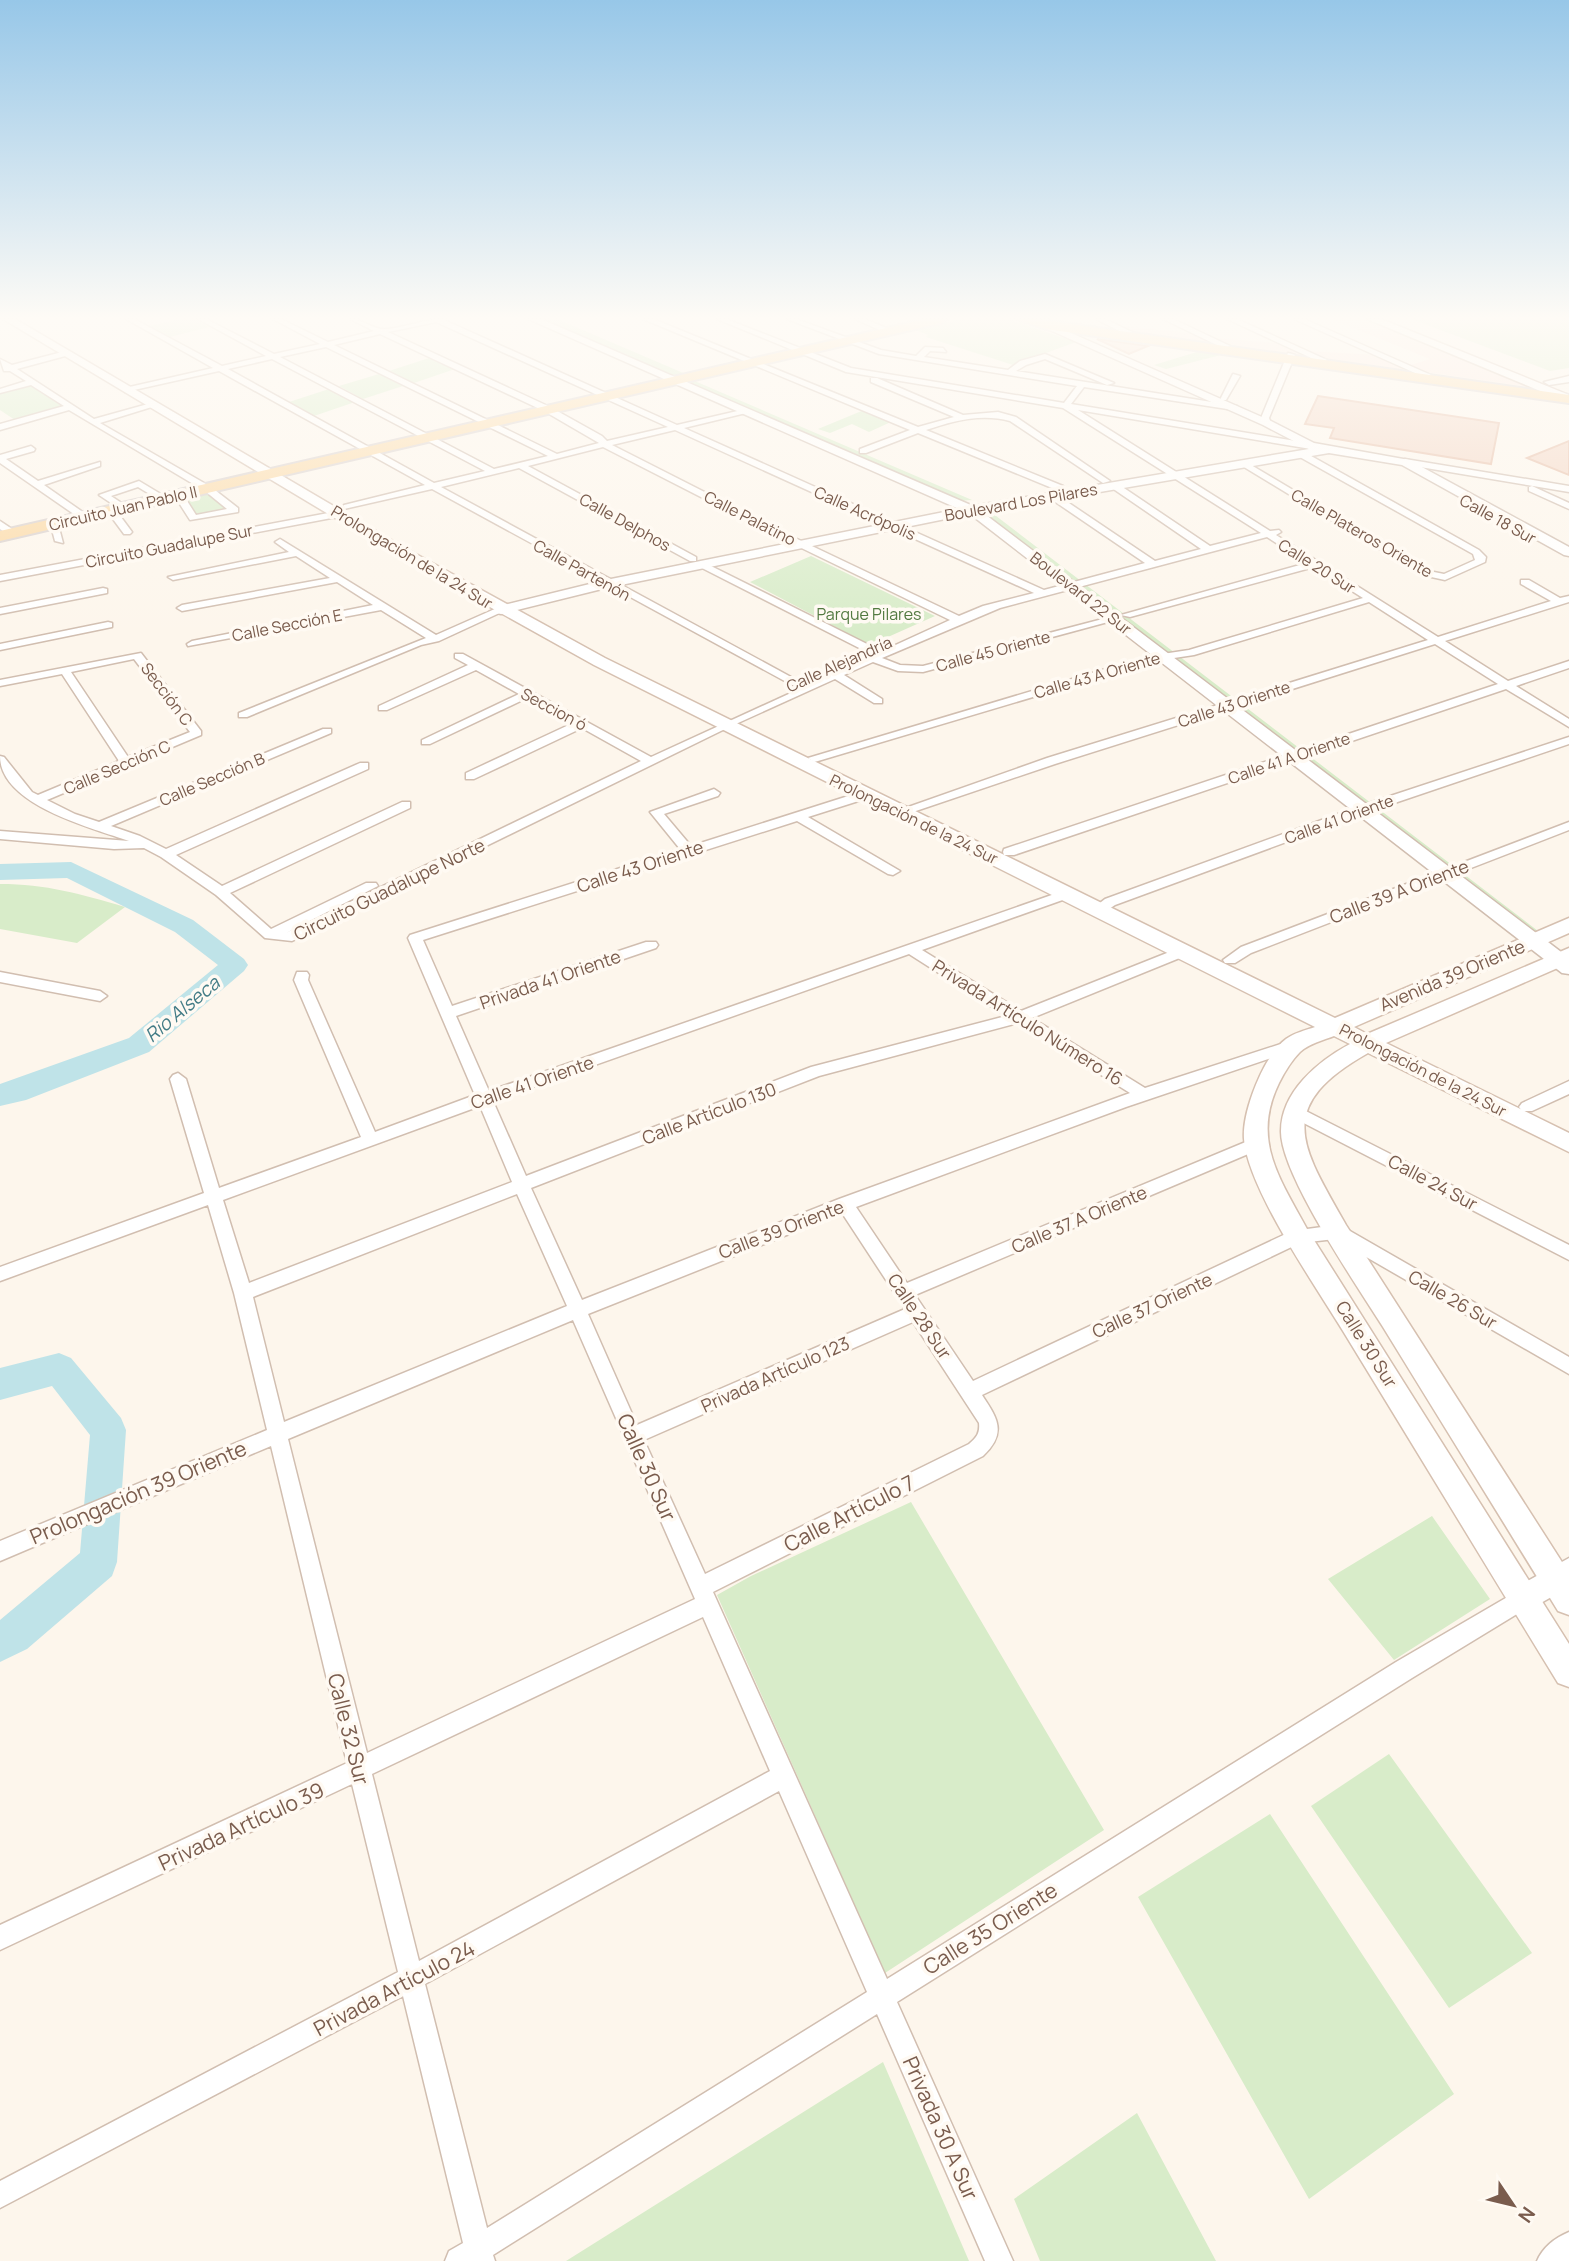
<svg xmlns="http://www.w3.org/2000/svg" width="1569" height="2261" font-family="Manrope,sans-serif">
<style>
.commercial{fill:#fde8e0}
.green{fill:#d8ecc9}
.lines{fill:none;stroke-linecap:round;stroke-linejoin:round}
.river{fill:#bfe3e8;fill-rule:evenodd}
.building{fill:#f3d5c3;stroke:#e6bba3;stroke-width:2}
.minor-casing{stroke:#d1beb0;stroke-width:3}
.tertiary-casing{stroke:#d1beb0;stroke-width:3}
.secondary-casing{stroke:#d6c0b0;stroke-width:3}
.primary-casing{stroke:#dad1cd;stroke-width:4}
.minor{fill:#fff;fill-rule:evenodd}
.tertiary{fill:#fff;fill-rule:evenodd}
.secondary{fill:#fff;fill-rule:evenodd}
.primary{fill:#fbd9a5;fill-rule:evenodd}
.labels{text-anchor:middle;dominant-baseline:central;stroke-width:7;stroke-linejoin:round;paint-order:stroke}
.far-street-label{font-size:16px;fill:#7a5c4d;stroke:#fffaf3}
.far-park-label{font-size:16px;fill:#537a41;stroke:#fffaf3}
.street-label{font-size:18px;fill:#7a5c4d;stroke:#fffaf3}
.water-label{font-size:19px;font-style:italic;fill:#437c86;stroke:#fffaf3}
.near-street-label{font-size:21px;fill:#7a5c4d;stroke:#fffaf3}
</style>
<rect width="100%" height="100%" fill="#fdf6ec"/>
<path class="commercial" d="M1331,319H1367L1529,387L1426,372L1411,365L1430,359Z
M1121,326L1192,333L1210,342L1132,331Z
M1212,338L1280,343L1307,356L1227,345Z
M1307,351L1378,355L1408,370L1322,358Z"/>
<path class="green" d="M179,319H194L209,327L170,337L150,326Z
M533,319H557L688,375L672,379Z
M960,319H1008L1076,342L1013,365L926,337L928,335L916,330Z
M1411,319H1569V368L1550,371Z
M1200,351L1221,355L1166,369L1154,365Z
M429,358L455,369L414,383L389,371Z
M379,374L403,386L363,399L339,386Z
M690,379L972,500L959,501L682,380Z
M29,385L62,406L15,420L0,410V393Z
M329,389L355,402L314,416L289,402Z
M864,410L893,421L869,432L852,424L830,433L818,429Z
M202,491L233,510L195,517L182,496Z
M987,509L1538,931L1533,934L975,511Z
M811,556L935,616L870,645L750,582Z
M0,884C46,884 81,894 125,907L77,943L0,929Z
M911,1502L1104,1830L885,1973L717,1595L751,1576Z
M1432,1516L1490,1599L1394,1660L1328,1579Z
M1389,1754L1532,1953L1449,2008L1311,1806Z
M1270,1814L1454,2094L1309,2199L1138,1897Z
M883,2062L969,2261H566Z
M1137,2113L1216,2261H1040L1014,2199Z"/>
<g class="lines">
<path class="river" d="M71,862L193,920L244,959L248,965L244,971L149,1052L26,1100L0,1106V1084L129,1038L218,965L175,932L67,878L0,880V864Z
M59,1353L71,1358L121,1418L126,1430L117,1562L112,1576L27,1649L0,1662V1620L80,1553L90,1435L52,1386L0,1400V1368Z"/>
</g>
<path class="building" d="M1097,339L1148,346L1129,354Z
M1318,396L1499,423L1491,464L1330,438L1334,428L1305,424Z
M1569,441V475L1527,458Z"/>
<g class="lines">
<defs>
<path id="minor" d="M126,319H134L222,366L266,356L198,319H206L274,354L320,344L273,319H281L328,342L374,331L350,319C362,319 369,327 381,329C394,331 424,319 442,319L677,425L746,409V413L684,428L1044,590L1145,563L1051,499V495H1057L1155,561L1201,549L1112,488V484H1118L1210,546L1261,533L1063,408L846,372L717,319H726L851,368L1064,403L1077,386L879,354L787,319H796L881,350L916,356L925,347L943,348L946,352L930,351L924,357L1008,370L1020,361L1045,354L1114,383L1107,385L1045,359L1026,365L1016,371L1237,406L1238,408L1234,410L1084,387L1071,404L1314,444L1315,446L1311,449L1078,410L1270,531L1279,530L1281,532L1276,535L1438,637L1551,601L1521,584V580H1529L1560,598L1569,596V602L1445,641L1508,681L1569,661V668L1516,686L1569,719V727L1506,689L1014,855H1004L1003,852L1004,849L1498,684L1435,644L1055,764L904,815H896L894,812L1047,758L1428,640L1369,602L1194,655L1154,661L818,761L814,762L808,758L1149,656L1189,650L1363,598L1314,567L1130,617L1121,615L1307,563L1267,537L1000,608L882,658L900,665L923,666L1114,616L1119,619L923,672L898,671L873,662L844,675L882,699V703H874L835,679L727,728L292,941L265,938L216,895L161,857L144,848L114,849L0,839V831L129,841C92,828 0,805 0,756L4,757L32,792L38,795L119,761L62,674L0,686V680L141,653L201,731V735L47,800L75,814L99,822L323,729H331V733L111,826L140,836L166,849L360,763H368V769L176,855L222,886L402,802H410V808L230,893L271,929L366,883H376L378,886L286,933L641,761L582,728L474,779H466V773L573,723L527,698L430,744H422V740L519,694L476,670L387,710H379V706L468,665L455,658V654H463L651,757L950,620L787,541L603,447L528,466L696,557V561H690L519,468L441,487L802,683L792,685L432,489L344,509V505L425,485L219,371L125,392V388L213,368ZM436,322L668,427L607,441L602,436L550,407L388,332ZM380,334L544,411L599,443L557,454L334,345ZM326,347L548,456L494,469L280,357ZM272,359L485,471L434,483L228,369ZM675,430L1034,593L983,606L959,616L793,537L612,445ZM134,659L190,732L128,757L71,672Z
M643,319H653L918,427L954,417L871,382V378H877L963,415L998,412L1016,417L1110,481L1103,483L1010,421C981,413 953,421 926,430L1063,486V490H1057L918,433L866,453H860V449L910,430Z
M855,319H865L893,331L886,333Z
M1096,319H1105L1132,332L1125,334Z
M1163,319H1173L1230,346L1223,348Z
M1227,319H1237L1327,360L1320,362Z
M1294,319H1304L1431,375L1424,377Z
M66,351L69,355L17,369L94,419L155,402V406L100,423L211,487L238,508V512L190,520L174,495L176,493H182L196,515L227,509L205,491L69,410L0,430V424L64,406L31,385L0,393V389L26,381L10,371H4L0,359L12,365Z
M1288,353L1295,355L1269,418L1271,423L1264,425L1261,418Z
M1233,374L1240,376L1226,400H1220Z
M31,446L35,449L34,451L6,459L38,481L100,462V466L44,485L87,515V519H81L0,463V455Z
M1298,452H1304L1479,550L1486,557L1485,562L1445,580L1422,575L1239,464L1246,462L1429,571L1444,574L1475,560L1473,554L1298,456Z
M1405,459L1569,486V492L1402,464L1401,462Z
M139,481L169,499L161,501L138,487L111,496L126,506V510L123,511L99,495Z
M1532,486L1569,503V509L1529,491V487Z
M109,509H115L132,532L130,534H124L107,511Z
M339,511L342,512V516L0,581V575Z
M0,521L15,531V535H9L0,529Z
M50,522L58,524L63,543L55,541Z
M280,539L436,635L497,608L506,610L439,641L421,645L247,717H239V713L426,638L381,610L188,646L187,644L192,641L373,605L337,582L182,611L177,608L182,605L330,578L296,556L173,580L168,577L289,552L275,542Z
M703,562L875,648L876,650L867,652L700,567L698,565Z
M103,588L107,589V593L0,614V608Z
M108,622L112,623V627L0,650V644Z
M1569,737V744L1368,812L1115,905L1103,913H1093L1091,910L1105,899L1360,806Z
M714,789L720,793L718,796L664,814L691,846L864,791L868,792V798L808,817L900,871L893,875L888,874L797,821L423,940L452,1006L646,942H656L658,945L656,948L456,1016L489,1091L1066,890L1071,891V897L922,950L1021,1011L1177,949H1187L1189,952L1187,955L1032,1018L1145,1088L1293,1040L1300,1045L1298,1049L1126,1107L856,1207L907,1283L1248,1141H1260L1262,1145L1260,1149L915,1295L973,1381L1292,1231L1337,1225L1343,1227L1569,1357V1374L1335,1239L1300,1243L982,1395C998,1419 1007,1433 983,1456L713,1592L887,1979L1396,1662L1516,1592L1523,1589L1530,1592L1533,1599L1530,1606L1412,1678L897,2002L1013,2261H985L877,2014L493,2255L495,2261H445L449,2251L463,2243L403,1996L0,2208V2181L398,1972L352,1784L0,1950V1925L347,1763L271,1446L0,1561V1541L267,1430L234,1293L208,1205L0,1281V1267L204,1193L170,1079L173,1075L178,1073L186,1079L219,1188L361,1137L294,980L297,972H307L309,975L308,980L375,1132L475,1095L408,938L410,935L680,849L650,812ZM909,954L1006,1016L811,1067L526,1176L493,1101ZM1018,1023L1130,1093L839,1199L582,1300L531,1188L819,1076ZM480,1106L512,1182L249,1283L223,1200ZM517,1194L567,1306L284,1422L253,1297ZM842,1213L905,1309L637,1425L588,1314ZM573,1320L695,1599L367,1753L288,1439ZM913,1322L979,1423C980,1433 977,1437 969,1444L705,1574L644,1440ZM703,1617L770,1771L419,1961L372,1774ZM779,1791L867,1992L487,2228L425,1984Z
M1569,822V830L1251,953L1235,963H1225L1223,960L1241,947Z
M0,972L100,991L107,996L100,1001L0,982Z
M1569,1081V1094L1532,1111H1522L1519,1107L1522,1103Z
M1296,1106L1569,1245V1260L1290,1116L1288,1112L1290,1108Z
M1569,2232V2261H1537C1543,2247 1555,2238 1569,2232Z"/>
<path id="tertiary" d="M528,319H541L973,506L1309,449L1263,425L1043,327L1041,325L1046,322L1271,421L1314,443L1409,460L1569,547V556L1564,555L1402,465L1329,453L982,512L1569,958V974L1562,973L970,514L606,588L501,614L496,613V607L606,580L959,509Z
M1569,376V382L1549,385L1544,382Z
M1569,1558V1587L1523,1613L1513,1609L1509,1599L1513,1589Z"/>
<path id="secondary" d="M3,319H15L405,548L605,658L1335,1018L1569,918V933L1354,1027L1367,1034L1569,948V963L1386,1043L1569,1133V1152L1368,1053C1272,1107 1302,1147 1346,1225L1569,1573V1615L1558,1611C1500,1516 1441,1422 1383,1327C1358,1287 1280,1174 1281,1131C1281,1092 1318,1061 1350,1044L1334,1036C1324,1040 1308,1044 1300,1052C1292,1060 1284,1073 1279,1083C1251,1140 1280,1179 1307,1229L1569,1644V1687L1558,1683C1486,1566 1415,1448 1343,1331C1315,1285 1248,1189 1244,1139C1242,1112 1264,1055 1286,1039C1294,1033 1306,1030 1315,1027L594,665L395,554Z
M1367,319H1381L1569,395V403Z"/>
<path id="primary" d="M926,319H947L941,323L0,541V531Z
M1016,319H1036L1569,395V403L1046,329Z"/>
</defs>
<use href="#minor" class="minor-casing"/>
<use href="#tertiary" class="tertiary-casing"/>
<use href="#secondary" class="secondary-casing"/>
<use href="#primary" class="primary-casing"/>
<use href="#minor" class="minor"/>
<use href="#tertiary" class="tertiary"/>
<use href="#secondary" class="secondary"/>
<use href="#primary" class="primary"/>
</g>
<linearGradient id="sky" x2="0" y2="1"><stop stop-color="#97c7e8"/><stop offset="0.5" stop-color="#fefbf6"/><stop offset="1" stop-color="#fefbf6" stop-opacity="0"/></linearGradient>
<rect width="1569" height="635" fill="url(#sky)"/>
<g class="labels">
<g class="far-street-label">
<text transform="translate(1021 502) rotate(-10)">Boulevard Los Pilares</text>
<text transform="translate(123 508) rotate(-13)">Circuito Juan Pablo II</text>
<text transform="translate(865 513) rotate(24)">Calle Acrópolis</text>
<text transform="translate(750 518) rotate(27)">Calle Palatino</text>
<text transform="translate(1498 519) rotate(29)">Calle 18 Sur</text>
<text transform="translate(625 522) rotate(29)">Calle Delphos</text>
<text transform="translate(1362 533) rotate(30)">Calle Plateros Oriente</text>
<text transform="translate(169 546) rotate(-11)">Circuito Guadalupe Sur</text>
<text transform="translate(412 557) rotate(31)">Prolongación de la 24 Sur</text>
<text transform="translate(1317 566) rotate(32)">Calle 20 Sur</text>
<text transform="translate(582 570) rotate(29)">Calle Partenón</text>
<text transform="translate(1081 593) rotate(38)">Boulevard 22 Sur</text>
<text transform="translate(287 625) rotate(-11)">Calle Sección E</text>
<text transform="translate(993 651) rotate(-15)">Calle 45 Oriente</text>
<text transform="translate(839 664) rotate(-24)">Calle Alejandría</text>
<text transform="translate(1097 675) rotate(-16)">Calle 43 A Oriente</text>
<text transform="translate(167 694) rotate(53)">Sección C</text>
<text transform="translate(1234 704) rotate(-18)">Calle 43 Oriente</text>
<text transform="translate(554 709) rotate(28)">Seccion ó</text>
<text transform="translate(1289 758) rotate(-19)">Calle 41 A Oriente</text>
<text transform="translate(117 767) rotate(-23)">Calle Sección C</text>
<text transform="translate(212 779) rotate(-23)">Calle Sección B</text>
<text transform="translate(914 819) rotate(26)">Prolongación de la 24 Sur</text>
<text transform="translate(1339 819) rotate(-20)">Calle 41 Oriente</text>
<text transform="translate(1423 1070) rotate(27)">Prolongación de la 24 Sur</text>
</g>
<g class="far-park-label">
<text x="869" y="614">Parque Pilares</text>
</g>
<g class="street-label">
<text transform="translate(640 866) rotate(-18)">Calle 43 Oriente</text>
<text transform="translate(389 889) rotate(-26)">Circuito Guadalupe Norte</text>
<text transform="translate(1399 891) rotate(-21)">Calle 39 A Oriente</text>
<text transform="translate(1452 975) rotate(-23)">Avenida 39 Oriente</text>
<text transform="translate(550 979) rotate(-19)">Privada 41 Oriente</text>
<text transform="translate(1028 1022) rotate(32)">Privada Artículo Número 16</text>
<text transform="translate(532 1082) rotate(-19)">Calle 41 Oriente</text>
<text transform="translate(709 1113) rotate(-21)">Calle Artículo 130</text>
<text transform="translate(1433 1182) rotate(28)">Calle 24 Sur</text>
<text transform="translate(1079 1219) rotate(-23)">Calle 37 A Oriente</text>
<text transform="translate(781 1229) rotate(-21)">Calle 39 Oriente</text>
<text transform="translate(1453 1299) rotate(30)">Calle 26 Sur</text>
<text transform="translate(1152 1305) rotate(-25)">Calle 37 Oriente</text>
<text transform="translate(920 1316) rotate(56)">Calle 28 Sur</text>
<text transform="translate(1367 1344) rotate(58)">Calle 30 Sur</text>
<text transform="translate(775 1374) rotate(-24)">Privada Artículo 123</text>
</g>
<g class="water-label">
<text transform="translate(182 1009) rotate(-40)">Rio Alseca</text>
</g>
<g class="near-street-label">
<text transform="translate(647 1467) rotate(66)">Calle 30 Sur</text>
<text transform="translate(138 1492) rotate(-23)">Prolongación 39 Oriente</text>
<text transform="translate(849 1513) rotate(-27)">Calle Artículo 7</text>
<text transform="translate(349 1729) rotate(76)">Calle 32 Sur</text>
<text transform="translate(241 1826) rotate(-25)">Privada Artículo 39</text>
<text transform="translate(990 1928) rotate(-32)">Calle 35 Oriente</text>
<text transform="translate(394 1988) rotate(-28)">Privada Artículo 24</text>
<text transform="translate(941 2128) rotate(66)">Privada 30 A Sur</text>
</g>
</g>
<g transform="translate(1513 2205) rotate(125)" stroke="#fffaf3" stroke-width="5" paint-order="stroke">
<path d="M0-5L12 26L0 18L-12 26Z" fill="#7a5c4d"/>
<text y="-10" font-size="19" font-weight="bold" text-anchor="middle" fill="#7a5c4d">N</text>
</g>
</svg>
